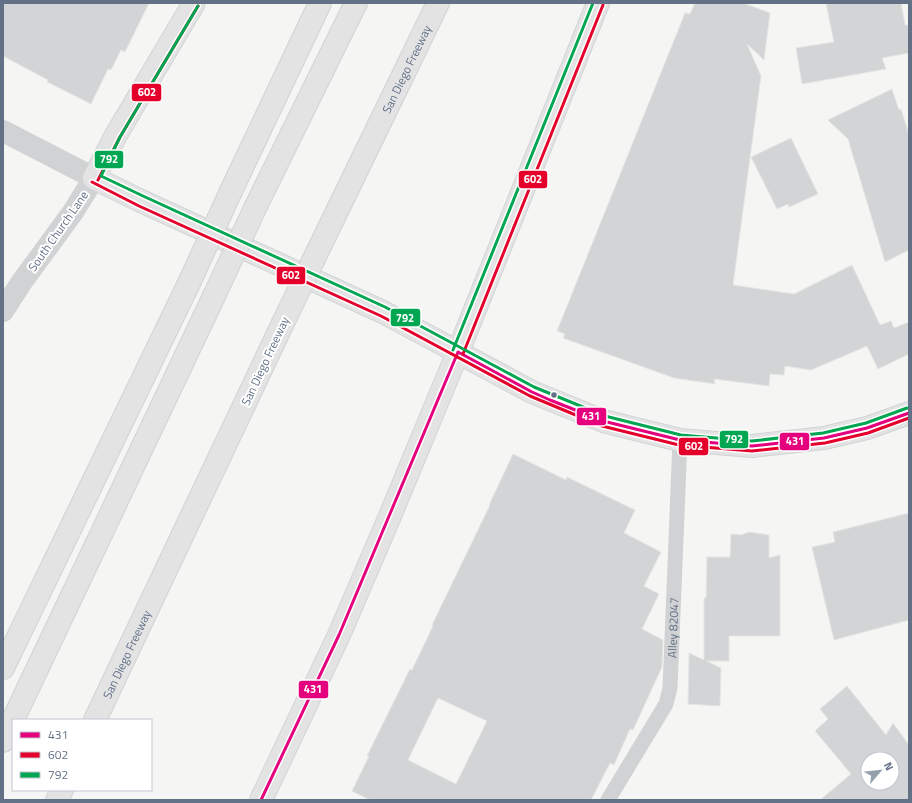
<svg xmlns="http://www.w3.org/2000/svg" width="912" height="803" font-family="'Titillium Web',sans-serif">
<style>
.building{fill:#d3d4d5;stroke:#e4e5e4;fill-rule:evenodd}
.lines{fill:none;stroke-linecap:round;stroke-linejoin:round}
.secondary-casing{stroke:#d1d4d5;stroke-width:24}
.highway-casing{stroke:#d0d2d3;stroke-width:24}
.lane{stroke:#d1d2d3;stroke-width:15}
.street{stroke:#d1d2d3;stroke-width:22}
.secondary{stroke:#e3e3e4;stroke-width:22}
.highway{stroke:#e3e3e4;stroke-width:22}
.highway-bridge-casing{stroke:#d0d2d3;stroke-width:24;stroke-linecap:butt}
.highway-bridge{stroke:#e3e3e4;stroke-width:22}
.bus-1-casing{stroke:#fff;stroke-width:6}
.bus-2-casing{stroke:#fff;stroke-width:6}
.bus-3-casing{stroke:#fff;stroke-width:6}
.bus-1{stroke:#e5007d;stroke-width:3}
.bus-2{stroke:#e4002b;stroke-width:3}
.bus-3{stroke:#00a651;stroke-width:3}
.bus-dot{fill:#637187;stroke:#fff;stroke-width:1.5}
.labels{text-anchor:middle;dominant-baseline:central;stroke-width:4;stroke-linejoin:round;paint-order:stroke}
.street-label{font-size:12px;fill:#637187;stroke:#fff}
.line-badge{stroke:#fff;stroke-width:1.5}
.badge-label{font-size:11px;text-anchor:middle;font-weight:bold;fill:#fff}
</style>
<rect width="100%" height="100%" fill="#f5f6f4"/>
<path class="building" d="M3,3H149L125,52L121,50L111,70L108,69L91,104L47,82L48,80L3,56Z
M695,3H743L770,13L764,60L747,44L761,76L733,285L794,294L852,265L880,325L891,321L894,328L909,322V354L878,369L867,346L811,370L785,366L784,375L770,374L769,386L714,379L715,384L674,378L563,338L565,334L557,331L685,13L690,14Z
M826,3H901L905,25H909V53L882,58L886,69L802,84L796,48L834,42Z
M892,89L899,110L901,109L909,135V250L885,262L848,139L828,120Z
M791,138L818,194L789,207L788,204L777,209L751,157Z
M513,454L566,480L567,477L635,510L624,533L661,552L644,586L659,594L642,629L663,640L662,667L633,730L630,729L614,765L610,763L591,800H370L352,791L369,756H367L410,669L412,670L433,626L432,625L490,505H489ZM438,698L487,721L456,784L408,760Z
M909,513V620L834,640L812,547L835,542L833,532Z
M749,532L769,535V558L780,555V636H729V661H707L721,668L720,706L688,704L689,653L704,660V598H706L707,557H730L731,534L741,535Z
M847,686L886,735L893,723L909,745V800H820L851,774L815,731L828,719L820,709ZM868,759H892V783H868Z"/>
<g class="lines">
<defs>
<path id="secondary" d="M194,3L116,135L94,178L141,201L383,312L532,392L603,421L680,440L752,446L824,438L867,428L909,413
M261,800L339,635L390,516L458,352L598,3"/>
<g id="highway">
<path d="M231,191L320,3"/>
<path d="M257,204L356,3"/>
<path id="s2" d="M324,238L438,3"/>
<path d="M3,668L190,281"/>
<path id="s3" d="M95,720L282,325"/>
<path d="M3,741L215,294"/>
<path d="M57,800L62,790"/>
</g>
</defs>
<use href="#secondary" class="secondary-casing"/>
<use href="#highway" class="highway-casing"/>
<path class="lane" id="s1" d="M608,800L666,704L670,688L680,440"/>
<path class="street" d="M3,131L94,178L73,212L21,283L3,311"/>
<use href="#secondary" class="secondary"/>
<use href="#highway" class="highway"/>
<defs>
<path id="highway-bridge" d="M190,281L231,191
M215,294L257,204
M282,325L324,238"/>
</defs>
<use href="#highway-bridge" class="highway-bridge-casing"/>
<use href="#highway-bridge" class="highway-bridge"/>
<defs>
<path id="bus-1" d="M458,352L532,392L550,400L603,421L680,440L752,446L824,438L867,428L909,413
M261,800L339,635L458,352"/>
<path id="bus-2" d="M98,180L120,137L198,6
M92,182L139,206L381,316L530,396L602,426L679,445L752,451L825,443L868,433L909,418
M463,354L603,5"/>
<path id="bus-3" d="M198,6L120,137L101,176L143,196L385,307L534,387L605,416L681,435L752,441L823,433L866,423L907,408
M453,350L593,3"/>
</defs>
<use href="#bus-1" class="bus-1-casing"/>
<use href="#bus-2" class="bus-2-casing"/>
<use href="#bus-3" class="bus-3-casing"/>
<use href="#bus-1" class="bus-1"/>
<use href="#bus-2" class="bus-2"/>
<use href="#bus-3" class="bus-3"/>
</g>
<circle class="bus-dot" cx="554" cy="395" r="3.5"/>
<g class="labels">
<g class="street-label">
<text stroke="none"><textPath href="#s2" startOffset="188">San Diego Freeway</textPath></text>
<text transform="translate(58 231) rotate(-55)">South Church Lane</text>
<text transform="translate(265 361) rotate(-65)">San Diego Freeway</text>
<text stroke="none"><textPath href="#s1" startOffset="189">Alley 82047</textPath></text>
<text stroke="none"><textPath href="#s3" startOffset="73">San Diego Freeway</textPath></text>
</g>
</g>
<g class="line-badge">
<rect x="131" y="83" width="31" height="19" rx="4" fill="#e4002b"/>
<rect x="94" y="150" width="30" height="19" rx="4" fill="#00a651"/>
<rect x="518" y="170" width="30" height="19" rx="4" fill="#e4002b"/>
<rect x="276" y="266" width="30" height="19" rx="4" fill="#e4002b"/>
<rect x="390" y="308" width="31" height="19" rx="4" fill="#00a651"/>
<rect x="576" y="407" width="31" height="19" rx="4" fill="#e5007d"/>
<rect x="719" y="430" width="30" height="19" rx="4" fill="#00a651"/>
<rect x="779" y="432" width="31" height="19" rx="4" fill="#e5007d"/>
<rect x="678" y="437" width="31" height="19" rx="4" fill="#e4002b"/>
<rect x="298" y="680" width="31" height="19" rx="4" fill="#e5007d"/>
</g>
<g class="badge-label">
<text x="147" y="96">602</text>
<text x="109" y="163">792</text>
<text x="533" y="183">602</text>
<text x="291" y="279">602</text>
<text x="405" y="322">792</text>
<text x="591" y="420">431</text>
<text x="734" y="443">792</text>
<text x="795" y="445">431</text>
<text x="694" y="450">602</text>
<text x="313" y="693">431</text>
</g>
<rect width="912" height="803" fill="none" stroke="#637187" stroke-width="8"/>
<rect x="12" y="719" width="140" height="72" fill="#ffffff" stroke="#c1c6cf"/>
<rect x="20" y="732" width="20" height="6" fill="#e5007d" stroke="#c1c6cf"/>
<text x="48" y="739" font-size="12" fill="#637187">431</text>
<rect x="20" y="752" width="20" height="6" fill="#e4002b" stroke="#c1c6cf"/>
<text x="48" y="759" font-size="12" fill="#637187">602</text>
<rect x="20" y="772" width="20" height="6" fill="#00a651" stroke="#c1c6cf"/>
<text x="48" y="779" font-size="12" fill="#637187">792</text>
<g transform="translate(880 771) rotate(62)"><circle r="19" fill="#ffffff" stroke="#c1c6cf"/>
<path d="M0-3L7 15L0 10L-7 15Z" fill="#96a0ad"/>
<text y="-6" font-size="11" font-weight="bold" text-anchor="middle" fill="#637187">N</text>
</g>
</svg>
